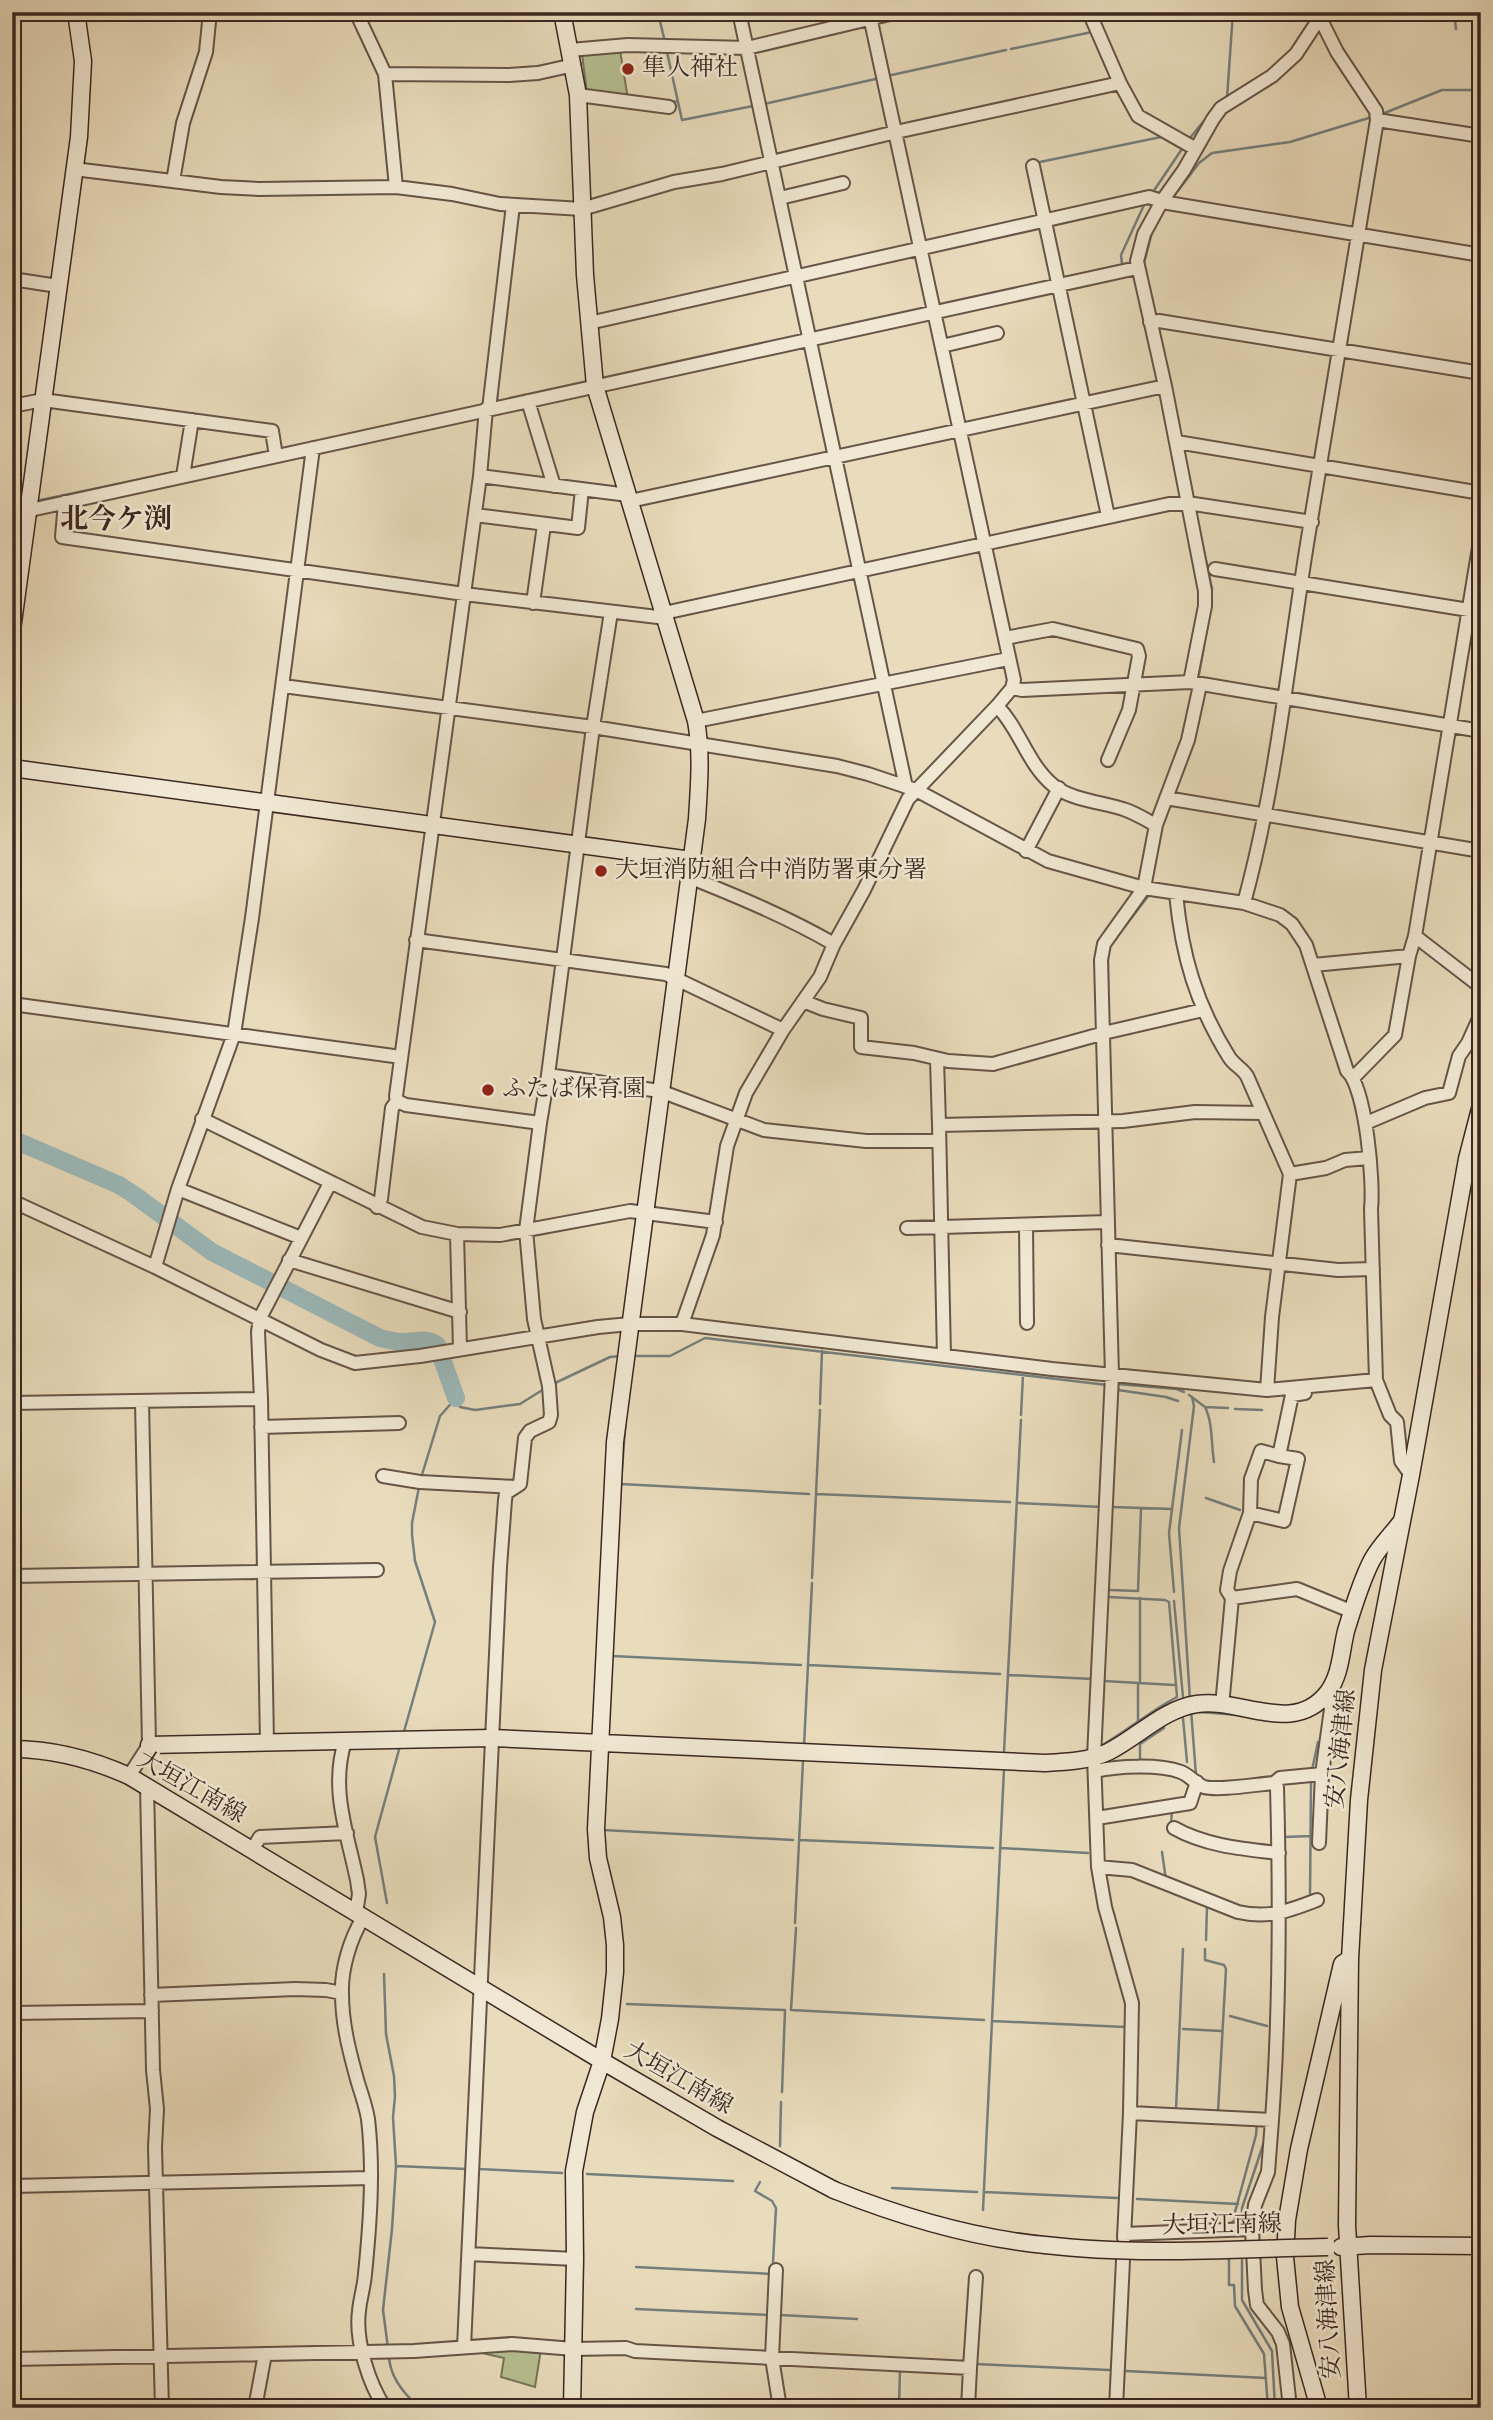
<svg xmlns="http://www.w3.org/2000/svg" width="1493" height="2420" font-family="Vollkorn,'Noto Serif JP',serif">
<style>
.green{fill:#b6c091;stroke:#78745a;stroke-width:2}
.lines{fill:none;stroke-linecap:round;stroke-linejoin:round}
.stream{stroke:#757f7d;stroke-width:2.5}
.river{stroke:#9bb9ba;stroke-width:18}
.street-casing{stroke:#665548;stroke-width:16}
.secondary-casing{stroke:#3b2822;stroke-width:19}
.street{stroke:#f1e8d3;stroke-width:12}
.secondary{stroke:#f1e8d3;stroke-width:16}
.secondary-bridge-casing{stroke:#3b2822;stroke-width:19;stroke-linecap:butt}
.secondary-bridge{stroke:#f1e8d3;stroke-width:16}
.poi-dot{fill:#8f2418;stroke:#f1e8d3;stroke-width:2.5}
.labels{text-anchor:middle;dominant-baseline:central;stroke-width:5;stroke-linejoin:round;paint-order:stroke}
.poi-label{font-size:24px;fill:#3b2822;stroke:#f1e8d3;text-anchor:start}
.street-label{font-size:24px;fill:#3b2822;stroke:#f1e8d3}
.quarter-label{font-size:28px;font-weight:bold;fill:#3b2822;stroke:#f1e8d3}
</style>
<rect width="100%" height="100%" fill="#e9dcbc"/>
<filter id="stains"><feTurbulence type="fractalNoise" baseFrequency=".00286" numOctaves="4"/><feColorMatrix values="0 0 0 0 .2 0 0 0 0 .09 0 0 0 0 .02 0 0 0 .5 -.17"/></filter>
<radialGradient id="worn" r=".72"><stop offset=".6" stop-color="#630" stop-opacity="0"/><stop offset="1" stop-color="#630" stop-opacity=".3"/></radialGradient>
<path class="green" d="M620,50L628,99L587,93L582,54Z
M541,2349L535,2387L501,2377L504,2358L473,2351Z"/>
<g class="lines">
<path class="stream" d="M661,12L658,13L665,42
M1082,12L1087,22
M1454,12L1456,29
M1333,14L1339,12
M1011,49L1092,32
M667,52L678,102L670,101
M887,76L1006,50
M1225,99L1227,98L1233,12
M678,102L682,120L753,106
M764,104L880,78
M1382,114L1442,90H1481
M1190,138L1212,111
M1035,163L1161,137L1146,128
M1153,192L1182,149L1161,137
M1171,200L1199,163L1212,153L1290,142L1372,117
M516,232L519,212
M1122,264L1121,255L1144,205
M1143,267L1152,232
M1062,278L1134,262
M987,295L1052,280
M497,402L498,381
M1176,409L1181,437
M1183,447L1193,499
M187,469L269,451
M36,501L180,471
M12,506L23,504
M1195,509L1212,589L1211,606
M1199,674L1210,612
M1116,938L1149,895
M1108,987V956
M631,1356H670L705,1338L1107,1385
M632,1372L634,1358
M553,1384L610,1357L621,1356
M1117,1384L1177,1389L1184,1392
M1118,1385V1390L1166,1397L1178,1401
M1189,1395L1192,1397L1194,1406L1179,1528L1190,1700
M1193,1398L1205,1407L1228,1408
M820,1404L822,1351
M1205,1407C1213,1423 1211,1444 1214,1462
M1235,1409L1262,1410
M1021,1415L1023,1375
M421,1478L440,1416L456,1398L460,1407L475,1410L520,1404L544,1389
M621,1484L809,1494
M816,1494L1010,1502
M620,1497L626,1416
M1206,1498L1240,1510
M1018,1503L1102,1507
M1112,1507L1172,1509
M812,1578L820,1410
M1110,1590L1138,1591L1141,1508
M1174,1592L1169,1533L1182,1430
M1140,1598V1683
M1174,1601L1183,1697
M612,1656L801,1665
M808,1665L1000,1674
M1009,1675L1093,1679
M1104,1681L1174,1685
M1138,1683V1723
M1191,1710L1196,1775
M1199,1712L1239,1715
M1183,1718L1187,1762
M403,1735L435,1622L415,1561L412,1535V1523L419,1487
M804,1746L812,1583
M1101,1746C1127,1731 1150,1711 1177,1697L1169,1602L1165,1600L1109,1597
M1004,1752L1021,1420
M1140,1764V1744L1164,1728
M1312,1770L1318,1742
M1171,1826L1172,1809
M603,1827V1830L793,1840
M1284,1837L1311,1836
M799,1840L993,1848
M1001,1848L1088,1853
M1162,1852L1166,1880
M1310,1897L1311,1781
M387,1903L375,1837L400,1746
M795,1923L803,1761
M796,1928L791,2010L984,2020
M1206,1940L1207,1907
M1205,1949V1960L1224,1965L1226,1969L1218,2112
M384,1974L386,2034L394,2076L395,2096L393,2117L396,2166L392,2229L383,2310L388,2348
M627,2004L785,2010L782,2092
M1230,2016L1267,2026
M992,2021L1125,2027
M1183,2029L1221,2031
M1176,2110L1183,1949
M780,2146L781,2102
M396,2166L467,2169V2171
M478,2169L562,2173
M587,2174L733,2181
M760,2182L755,2191L772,2201L776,2208L773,2262
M892,2188L977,2192
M984,2192L1117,2198
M1137,2199L1238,2204
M983,2210L1004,1769
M1242,2224V2208L1265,2139
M1229,2225L1235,2220V2212L1256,2135L1257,2123
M1242,2255V2300L1272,2351L1275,2408
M1229,2257V2285H1234L1235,2306L1264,2354L1268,2408
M636,2267L772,2274
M636,2309L769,2315
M780,2315L857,2319
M389,2355C389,2376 405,2395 420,2408
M976,2364L1109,2370
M1126,2371L1266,2378
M782,2382L785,2402L853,2403
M899,2406L900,2369"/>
<path class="river" d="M12,1139L119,1185L133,1194L212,1252L380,1338C388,1340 395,1342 403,1342C416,1342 427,1337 437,1345
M441,1356L456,1398"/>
<defs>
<path id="street" d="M356,12L385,74L396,187
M739,12L906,787
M1089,12L1120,83
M570,50L628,45L747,48L898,12
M385,74L509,75L538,73L574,65
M578,95L669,107
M1377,120L1481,136
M1033,166L1108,516
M74,169L221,187L259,189L396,187L452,194L500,204L582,209L674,182L722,174L896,132L1120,83L1138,116L1196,149
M173,181L183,123L206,52L210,12
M780,198L843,183
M12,279L58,286
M1150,322L1159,321L1481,373
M589,323L1149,197L1168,203L1481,255
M942,346L997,333
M528,401L554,486
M12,406L43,400L272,431L276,456
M489,409L513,205
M1177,442L1481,493
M183,476L192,420
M480,476L628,495
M630,501L1165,386
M65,502L62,537L464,594L666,618
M12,514L1137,268
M475,515L578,528L582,489
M1215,569L1481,612
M533,603L544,525
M664,613L1169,504H1194L1312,522
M1005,638L1053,629L1137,649L1139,656L1129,710L1108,760
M1190,682L1205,606V591L1165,386L1137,261L1144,234L1162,201L1184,170L1213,119L1221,108L1272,76L1296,54L1319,19
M283,686L593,727L837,766L868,774L916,790L1048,861L1144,888L1244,903L1280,915L1292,924L1306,945L1347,1071C1366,1087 1374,1183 1371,1209L1376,1380L1390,1415L1397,1422L1401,1461L1411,1475
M1012,688L1022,690L1190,682L1481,731
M997,706C1020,729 1027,764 1054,786C1073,801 1104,802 1126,810C1137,814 1146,820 1156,825L1144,888L1104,944L1101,960L1112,1375L1094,1757L1098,1867L1105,1907L1132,2003L1130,2113L1124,2238
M696,721L1008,659
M1166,798L1481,851
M1156,825L1188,740L1200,685
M1026,851L1059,788
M689,877C739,897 787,917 834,944
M1176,894C1182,956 1196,1004 1229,1057C1234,1065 1242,1068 1247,1076L1290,1174L1326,1168L1345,1160L1369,1158
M1244,903C1276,786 1288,663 1307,544C1331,402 1355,261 1377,120L1376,111L1337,52L1317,12
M1415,936L1481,987
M416,940L666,974L783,1030
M1313,965L1409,956L1415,936L1481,535
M803,1001L823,1009L861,1018V1047L914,1053L948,1061L993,1064L1108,1032L1203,1010
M12,1004L401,1057
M1481,1033L1478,1046L1481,1067
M937,1059L939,1125
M548,1075L593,727L611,612
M1354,1077L1395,1035L1409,956
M397,1101L406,1105L540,1123L548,1075L660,1091L764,1130L866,1141H939
M202,1119L422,1227L457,1234L500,1235L630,1211L716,1222
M1366,1123L1425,1098L1449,1093L1459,1056L1468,1043L1481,1014
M178,1189L301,1238
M12,1201L155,1267L321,1350L355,1363L420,1356L598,1327L630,1324H682L1052,1369L1267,1390L1376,1380
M377,1207L381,1199L392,1108L397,1101L396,1096L480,476L486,409
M1026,1225L1027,1323
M907,1228L1107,1222
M457,1234L460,1349
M1108,1245L1338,1270L1373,1269
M289,1260L460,1312
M155,1267L178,1189L234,1034L252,918L313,448
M682,1324L713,1235L727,1146L746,1093L783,1030L820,977L834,944L864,890L908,799L997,706L1012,688L1014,680L869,12
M944,1356L939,1125L1123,1121L1195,1112L1263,1113
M1267,1390L1272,1317L1290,1174
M261,1399L258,1332L260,1318L330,1183
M12,1403L261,1399L267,1743
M261,1427L399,1423
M383,1476L420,1482L515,1487
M1250,1513L1284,1521L1298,1459L1279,1456L1292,1395L1305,1393
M12,1576L377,1570
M1232,1598L1297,1589L1353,1612
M1222,1706L1232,1598L1227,1590L1230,1571L1250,1513L1251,1479L1261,1451L1279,1456
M345,1741C330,1789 347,1832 357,1880L359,1894L356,1913
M1095,1771C1118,1766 1159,1764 1181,1772C1189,1775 1196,1784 1204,1787C1219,1791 1258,1784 1274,1783L1280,1778L1322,1774
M129,1776L149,1745L142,1401
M147,1786L153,2070L157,2109L155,2147L162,2408
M1097,1818L1190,1803L1197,1782
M1174,1828C1206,1846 1243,1849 1279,1853
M1319,1843L1322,1774L1331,1709L1327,1694
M252,1850L260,1837L347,1833
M1098,1867L1132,1870L1238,1912C1269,1919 1288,1911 1317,1900
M363,1918C350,1939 341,1969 342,1994C342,2025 350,2054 358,2083C362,2095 366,2107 368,2119C374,2170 370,2224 365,2274C364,2287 360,2299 359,2311C355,2341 369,2384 385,2408
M151,1995L295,1989L326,1990L342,1993
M12,2013L152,2011
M1130,2113L1272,2120C1280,2009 1280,1898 1277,1787L1274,1783
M1272,2120L1268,2172L1255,2205L1252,2229L1255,2290L1257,2305L1278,2332L1283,2344L1290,2408
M12,2186L371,2178
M1124,2234L1252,2229
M469,2254L575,2259
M776,2270L772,2358L780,2408
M464,2347L500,1567L505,1500L506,1493L520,1484L525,1438L530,1431L549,1422L551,1415L549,1386L534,1319L526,1230L540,1123
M12,2359L414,2351L512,2344L574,2349L626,2348L635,2351L970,2368L968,2408
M970,2368L976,2277
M255,2408L265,2354
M1116,2408L1123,2260"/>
<path id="secondary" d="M562,12L578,95L585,275L595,386L696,721C702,753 699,786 697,819L615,1442L596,1829L598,1858L612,1917L615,1945V1972L610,2019L602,2061L585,2112L574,2171L575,2259L572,2408
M12,630L79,137L83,61L76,12
M12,768L691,860
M149,1745L492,1738L1045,1763C1066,1762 1089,1761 1108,1752C1138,1737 1163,1709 1197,1704C1239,1697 1294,1737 1328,1692C1341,1674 1341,1651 1346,1631C1353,1608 1361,1581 1372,1560C1379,1547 1392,1534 1401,1522
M12,1749C54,1749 91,1759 129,1776L602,2061L717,2128L834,2190
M1341,2247L1370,2245L1481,2246
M1319,2408L1290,2307L1285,2257L1287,2220L1299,2149L1342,1964L1348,1960
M1358,2408L1347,2225L1350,1959L1359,1800L1373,1670L1411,1475L1467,1159L1481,1105"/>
</defs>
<use href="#street" class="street-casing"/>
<use href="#secondary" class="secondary-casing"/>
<use href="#street" class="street"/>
<use href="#secondary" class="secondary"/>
<defs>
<path id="secondary-bridge" d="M834,2190C902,2217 971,2238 1045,2245C1138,2256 1234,2249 1328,2247"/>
</defs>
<use href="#secondary-bridge" class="secondary-bridge-casing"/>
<use href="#secondary-bridge" class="secondary-bridge"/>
</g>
<g class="poi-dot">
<circle cx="628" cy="69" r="7"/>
<circle cx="601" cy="871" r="7"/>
<circle cx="488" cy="1090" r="7"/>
</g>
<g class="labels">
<g class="poi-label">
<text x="642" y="69">隼人神社</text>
<text x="615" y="871">大垣消防組合中消防署東分署</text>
<text x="502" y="1090">ふたば保育園</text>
</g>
<g class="street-label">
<text transform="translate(1342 1749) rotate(-84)">安八海津線</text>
<text transform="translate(191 1788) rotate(30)">大垣江南線</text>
<text transform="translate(678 2079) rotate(30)">大垣江南線</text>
<text transform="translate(1222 2226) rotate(-1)">大垣江南線</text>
<text transform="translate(1330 2319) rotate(-93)">安八海津線</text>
</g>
<g class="quarter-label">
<text x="116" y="520">北今ケ渕</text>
</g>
</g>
<rect width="1493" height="2420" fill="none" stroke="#e9dcbc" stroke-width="42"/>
<rect x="14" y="14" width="1465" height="2392" fill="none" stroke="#3b2822" stroke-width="3.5"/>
<rect x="21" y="21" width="1451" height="2378" fill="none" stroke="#3b2822" stroke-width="2"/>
<rect width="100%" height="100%" filter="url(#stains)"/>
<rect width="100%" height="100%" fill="url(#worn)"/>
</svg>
